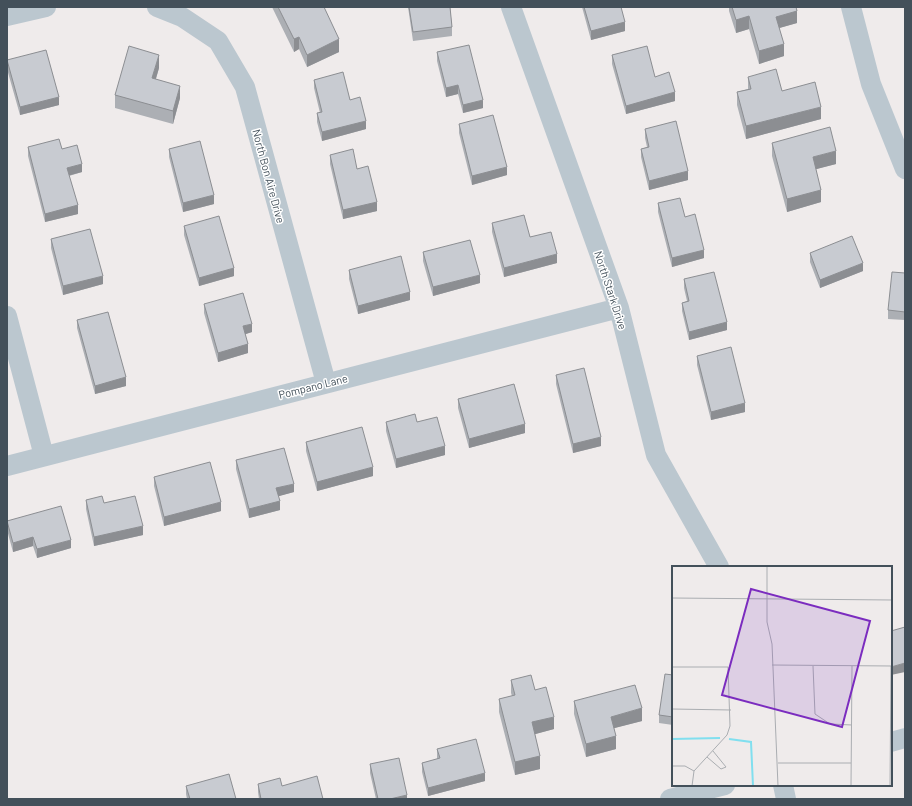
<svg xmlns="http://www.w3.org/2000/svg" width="912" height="806" font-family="Barlow,sans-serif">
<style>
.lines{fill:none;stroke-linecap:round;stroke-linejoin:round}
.minor{stroke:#bbc7cf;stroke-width:20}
.wall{fill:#acafb4}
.shaded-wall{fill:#8c8e92}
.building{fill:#c8cbd1;stroke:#8c8e92}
.labels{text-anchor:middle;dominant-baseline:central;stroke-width:3;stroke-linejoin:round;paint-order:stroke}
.street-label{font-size:11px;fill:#43505a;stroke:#fff}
.inset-river{fill:none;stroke:#81dfef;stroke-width:2}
.inset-road{fill:none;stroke:#aaadb1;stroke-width:1}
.view{fill:#7b2cbf;fill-opacity:0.15;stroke:#7b2cbf;stroke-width:2}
.inset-edge{fill:none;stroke:#43505a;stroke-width:2}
</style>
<rect width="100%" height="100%" fill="#efebeb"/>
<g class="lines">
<path class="minor" d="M157,7L182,17L218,41L245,87L326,383
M511,7L619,308L656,455L719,567
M851,7L871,84L905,169
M7,16L46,7
M7,316L44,456
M7,466L619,308
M891,742L905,738
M783,785L786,799
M670,799L725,785"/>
</g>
<path class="wall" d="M272,7H324L339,52L307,67L299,49L294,52Z
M408,7H450L452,27V36L413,41Z
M582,7H621L625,31L591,40Z
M729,7H796L797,23L779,28L784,56L759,64L749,29L736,33L729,11Z
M437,52L483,108L463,113L458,94L446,97L437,61Z
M612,55L655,77L675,101L626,114L612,64Z
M7,60L59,105L20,115L7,69Z
M159,68L156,79L180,98L173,124L115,108V95Z
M748,77L821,119L746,139L737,105V92L748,89Z
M314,80L350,100L366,129L322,141L317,122V113H320L314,88Z
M459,124L507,175L472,185L459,133Z
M645,129L688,180L649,190L641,157V149L647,147L645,138Z
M772,143L836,164L816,169L821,202L787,212L772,156Z
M28,147L62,149L82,172L69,176L78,214L45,222L28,156Z
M169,149L214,204L183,212L169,157Z
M330,155L357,169L377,211L343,219L330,164Z
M658,203L685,217L704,258L672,267L658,212Z
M492,223L530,237L557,263L504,277L492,232Z
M184,226L234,276L199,286L184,235Z
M51,239L103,284L63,295L51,248Z
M423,252L480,283L433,296L423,261Z
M810,253L863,271L820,288L810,262Z
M349,270L410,300L358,314L349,279Z
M905,273V320L888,319V310Z
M684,279L727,330L689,340L682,311V303L687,301L684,288Z
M204,304L252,332L245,334L248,353L218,362L204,313Z
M77,320L126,386L95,394L77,328Z
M697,356L745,412L711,420L697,365Z
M556,375L601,446L573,453L556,384Z
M458,399L525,433L469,448L458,408Z
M386,422H417L445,455L396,468L386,431Z
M306,442L373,476L317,491L306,451Z
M236,460L294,492L278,496L280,510L249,518L236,469Z
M154,477L221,511L164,526L154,486Z
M86,500L104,503L143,535L94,546L86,509Z
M7,521L71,548L37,558L33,546L13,552L7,530Z
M673,675V725L659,723V715Z
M511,680L535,690L554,729L535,734L540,769L515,775L499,712V699L512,696L511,693Z
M574,701L642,721L614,728L616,749L586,757L574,714Z
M437,749L485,781L428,796L422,772V763L437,759Z
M370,764L407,799H376L370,773Z
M258,784L282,786L323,799H259L258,792Z
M186,786L236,799H187L186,794Z"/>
<path class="shaded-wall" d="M797,11V23L776,29V17Z
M749,16V29L736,33V20Z
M625,22V31L591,40V31Z
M299,37V49L294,52V39Z
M339,39V52L307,67V55Z
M784,44V56L759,64V51Z
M159,55V68L152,91V78Z
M458,85V94L446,97V88Z
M180,86V98L173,124V111Z
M675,92V101L626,114V106Z
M59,97V105L20,115V107Z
M483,100V108L463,113V105Z
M821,107V119L746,139V126Z
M366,121V129L322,141V132Z
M836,151V164L813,170V157Z
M82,164V172L67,176V168Z
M507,167V175L472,185V176Z
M688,171V180L649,190V181Z
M821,190V202L787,212V199Z
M214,195V204L183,212V203Z
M377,202V211L343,219V210Z
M78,205V214L45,222V214Z
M704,250V258L672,267V258Z
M557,254V263L504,277V268Z
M863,263V271L820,288V280Z
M234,268V276L199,286V278Z
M480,275V283L433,296V287Z
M103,276V284L63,295V286Z
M410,292V300L358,314V306Z
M727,322V330L689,340V332Z
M252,324V332L243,335V326Z
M248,344V353L218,362V353Z
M126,377V386L95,394V386Z
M745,403V412L711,420V412Z
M525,424V433L469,448V439Z
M601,437V446L573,453V444Z
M445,446V455L396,468V459Z
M373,467V476L317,491V482Z
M294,484V492L276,497V488Z
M280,501V510L249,518V509Z
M221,502V511L164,526V517Z
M143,526V535L94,546V537Z
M33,537V546L13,552V543Z
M71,540V548L37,558V549Z
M905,663V672L891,675V667Z
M642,708V721L611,729V717Z
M554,717V729L532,735V722Z
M616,736V749L586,757V744Z
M540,756V769L515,775V762Z
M485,773V781L428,796V788Z
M407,795V799H390Z"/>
<path class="building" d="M278,7H324L339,39L307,55L299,37L294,39Z
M409,7H450L452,27L413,32Z
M584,7H621L625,22L591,31Z
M732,7H796L797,11L776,17L784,44L759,51L749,16L736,20Z
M469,45L483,100L463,105L458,85L446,88L437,52Z
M129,46L159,55L152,78L180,86L173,111L115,95Z
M647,46L655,77L669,72L675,92L626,106L612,55Z
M46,50L59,97L20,107L7,60Z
M776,69L782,91L815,82L821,107L746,126L737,92L751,89L748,77Z
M343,72L350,100L360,97L366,121L322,132L317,113L322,112L314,80Z
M493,115L507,167L472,176L459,124Z
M676,121L688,171L649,181L641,149L649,147L645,129Z
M830,127L836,151L813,157L821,190L787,199L772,143Z
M59,139L62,149L77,145L82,164L67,168L78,205L45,214L28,147Z
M200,141L214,195L183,203L169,149Z
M353,149L357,169L368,166L377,202L343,210L330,155Z
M680,198L685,217L695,214L704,250L672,258L658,203Z
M524,215L530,237L551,232L557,254L504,268L492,223Z
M219,216L234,268L199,278L184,226Z
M90,229L103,276L63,286L51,239Z
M852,236L863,263L820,280L810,253Z
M470,240L480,275L433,287L423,252Z
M401,256L410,292L358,306L349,270Z
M714,272L727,322L689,332L682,303L689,301L684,279Z
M892,272L905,273V312L888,310Z
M243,293L252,324L243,326L248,344L218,353L204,304Z
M108,312L126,377L95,386L77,320Z
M731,347L745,403L711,412L697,356Z
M584,368L601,437L573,444L556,375Z
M514,384L525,424L469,439L458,399Z
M415,414L417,422L437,417L445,446L396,459L386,422Z
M362,427L373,467L317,482L306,442Z
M284,448L294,484L276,488L280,501L249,509L236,460Z
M210,462L221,502L164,517L154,477Z
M102,496L104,503L135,496L143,526L94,537L86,500Z
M61,506L71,540L37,549L33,537L13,543L7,521Z
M905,627V663L891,667V631Z
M665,674L673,675V717L659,715Z
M531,675L535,690L546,687L554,717L532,722L540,756L515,762L499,699L515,695L511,680Z
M635,685L642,708L611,717L616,736L586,744L574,701Z
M476,739L485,773L428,788L422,763L440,758L437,749Z
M399,758L407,795L390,799H378L370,764Z
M229,774L236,799H190L186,786Z
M317,776L323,799H261L258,784L280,778L282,786Z"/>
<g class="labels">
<g class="street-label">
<text transform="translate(269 176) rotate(75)">North Bon Aire Drive</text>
<text transform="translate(611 290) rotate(72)">North Stark Drive</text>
<text transform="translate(313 386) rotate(-14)">Pompano Lane</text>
</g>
</g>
<g transform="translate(672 566)">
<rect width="220" height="220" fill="#efebeb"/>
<path class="inset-river" d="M0,173L48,172M57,173L79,176L81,220"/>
<path class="inset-road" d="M95,0V56L100,78L106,220M0,32L220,34M100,99L220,100M141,100L143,148L158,158L180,159M0,101H56L58,160L55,169L22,205L20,220M0,143L59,144M35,191L49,203L54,201L41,185M106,197H179M0,200H13L22,205M179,220L180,100M218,220L219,100"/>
<path class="view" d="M79,23L198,55L170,161L50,129Z"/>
<rect width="220" height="220" class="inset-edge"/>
</g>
<rect width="912" height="806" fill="none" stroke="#43505a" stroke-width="16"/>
</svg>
